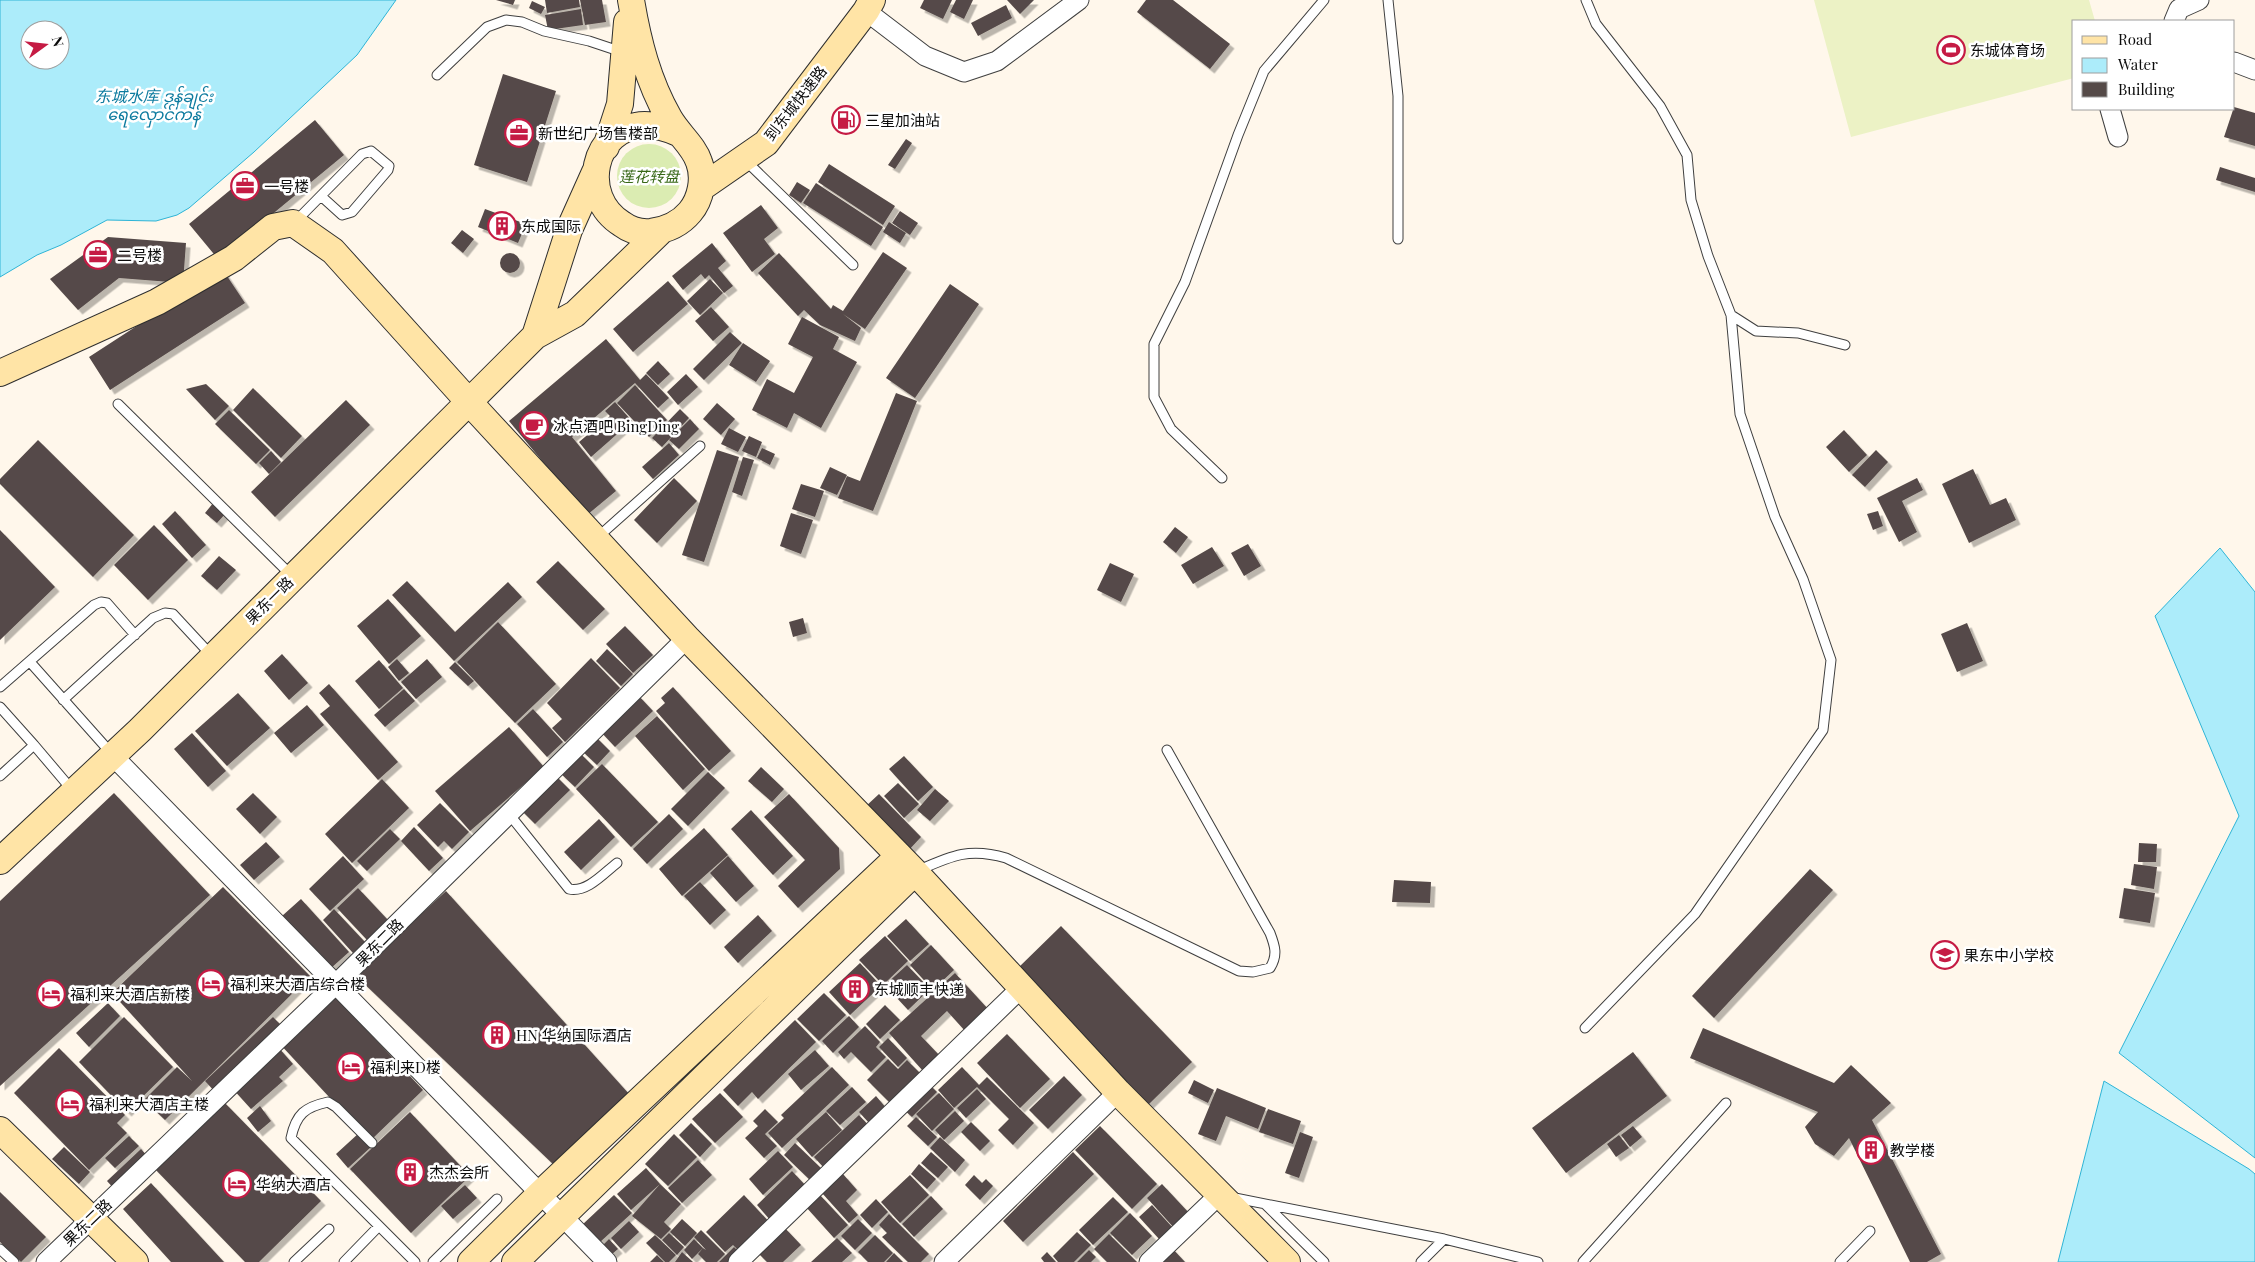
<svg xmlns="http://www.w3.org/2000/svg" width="2255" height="1262" font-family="'Playfair Display','Noto Sans SC','Noto Sans Myanmar',serif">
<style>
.green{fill:#dbecb2}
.pitch{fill:#ecf2c5}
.water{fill:#acecfa;stroke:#2eb4d6;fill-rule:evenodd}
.building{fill:#554a48;filter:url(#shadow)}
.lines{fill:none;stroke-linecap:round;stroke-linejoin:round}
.lane-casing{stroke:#3f3f3f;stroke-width:11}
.street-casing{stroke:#3f3f3f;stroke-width:21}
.secondary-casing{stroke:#2e2e2e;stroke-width:28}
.lane{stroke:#fff;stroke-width:9}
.street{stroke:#fff;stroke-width:19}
.secondary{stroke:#ffe4a6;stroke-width:26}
.labels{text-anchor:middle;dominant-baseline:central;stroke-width:5;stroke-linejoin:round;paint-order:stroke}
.poi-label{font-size:15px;fill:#0c0c0c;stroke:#fff;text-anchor:start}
.street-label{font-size:15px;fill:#0c0c0c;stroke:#fff}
.park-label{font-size:15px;font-style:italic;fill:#386818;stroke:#fff}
.water-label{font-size:16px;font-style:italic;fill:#0d7b9f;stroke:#fff}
</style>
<defs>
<filter id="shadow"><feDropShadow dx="4.5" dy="4.5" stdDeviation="0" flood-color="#0004"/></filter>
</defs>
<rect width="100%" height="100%" fill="#fff7eb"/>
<path class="green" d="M617 176a32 32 0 1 1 64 0a32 32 0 1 1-64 0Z"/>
<path class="pitch" d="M1814,0H2089L2095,21H2074V78L1851,137Z"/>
<path class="water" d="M0,0H396L357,55L254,152L189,208L177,215L156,221L107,220L61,245L37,255L0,277ZM30,30H60V60H30Z
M2220,548L2255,592V1158L2119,1053L2239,816L2155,616Z
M2104,1081L2249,1169L2255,1174V1262H2058Z"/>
<path class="building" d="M496,0H515L513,5Z
M545,0H579L580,7L547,13Z
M580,0H602L606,22L585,25Z
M924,0H952L943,19L920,8Z
M956,0H973L964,19L950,12Z
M1007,0H1034L1020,14Z
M1146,0H1173L1230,44L1210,69L1137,12Z
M532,1L545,7L541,14L529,8Z
M1006,5L1012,18L978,36L971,23Z
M581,9L583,25L548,30L545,15Z
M503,74L556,91L527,182L474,165Z
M2234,107L2255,113V146L2224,137Z
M315,120L344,155L218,259L189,224Z
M906,139L912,143L895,169L888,165Z
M829,164L895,206L883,225L818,182Z
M2220,167L2255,178V192L2216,180Z
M797,182L810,190L801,203L789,195Z
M816,183L883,227L871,246L803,203Z
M761,205L778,228L764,239L775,254L752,272L723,233Z
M485,209L526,224L518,243L478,227Z
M900,211L918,223L910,235L892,223Z
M889,222L906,233L900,243L883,232Z
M462,230L474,239L463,253L451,243Z
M108,237L186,243L183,283L119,278L78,310L50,279Z
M712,243L726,261L718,268L733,286L724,293L709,275L705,279L701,274L683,290L672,276Z
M883,252L907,268L865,329L843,314L861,328L855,341L820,325L804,310L798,316L758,273L779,253L831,309L833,305L843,311Z
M500 263a10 10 0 1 1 20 0a10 10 0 1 1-20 0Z
M223,270L245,303L110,390L89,357Z
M710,279L723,293L700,315L687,301Z
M668,281L688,304L633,352L613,329Z
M950,284L979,304L915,398L886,378Z
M711,307L729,327L713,341L695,321Z
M802,317L839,337L833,349L857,362L821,428L794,413L787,428L752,410L767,379L794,393L813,357L788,344Z
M730,332L742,343L704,380L693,369Z
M606,339L640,380L646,374L669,398L658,408L635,383L572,437L616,491L587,515L509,421Z
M743,343L770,361L756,382L729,365Z
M658,361L670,374L658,385L646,373Z
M686,374L698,387L678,405L667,392Z
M206,384L229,406L215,420L186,389Z
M635,385L667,420L649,437L617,403Z
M253,388L302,436L281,458L233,410Z
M896,393L917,401L873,511L838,498L847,476L860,481Z
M346,400L370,425L275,517L251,492Z
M615,402L632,421L591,457L579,442L610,416L605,411Z
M717,403L735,419L721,435L703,419Z
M680,409L689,418L662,447L652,438Z
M229,410L270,450L256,464L215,424Z
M690,419L699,429L679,449L669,440Z
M729,428L746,437L738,452L721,444Z
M1844,430L1867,455L1849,472L1826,447Z
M749,436L762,442L756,457L742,451Z
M38,440L134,535L93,577L0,484V479Z
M669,443L679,455L653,479L642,467Z
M762,448L775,454L770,465L757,458Z
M717,450L739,457L704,562L682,555Z
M1876,450L1888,462L1865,487L1852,475Z
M271,451L281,462L269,474L259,463Z
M743,457L754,460L742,496L732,492Z
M830,467L847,475L837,495L820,488Z
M1973,469L1990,505L2006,498L2016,520L1969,543L1942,484Z
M674,478L697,501L657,543L634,520Z
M1917,478L1923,490L1902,501L1917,532L1899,542L1877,498Z
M801,484L824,491L815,517L792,509Z
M214,502L226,513L217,523L205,513Z
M175,511L206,545L192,558L162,524Z
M1878,511L1883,526L1873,530L1867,514Z
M791,513L813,520L801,554L780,546Z
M154,525L188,560L148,600L114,565Z
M1175,527L1188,537L1176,553L1163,542Z
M0,530L55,587L0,640Z
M1248,544L1261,566L1244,576L1231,553Z
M1212,547L1224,566L1193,584L1181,565Z
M219,556L236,570L217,590L201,576Z
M558,561L605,609L583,630L536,582Z
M1110,563L1134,574L1121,602L1097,590Z
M407,581L455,632L508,582L522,597L454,661L392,595Z
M388,599L421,636L389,664L357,626Z
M803,618L807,633L793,637L789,622Z
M498,622L556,684L515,723L457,662Z
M1967,623L1983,661L1957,672L1941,634Z
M625,626L653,655L633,673L606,644Z
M607,649L633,674L621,686L596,661Z
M282,654L308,683L289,700L264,671Z
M591,658L620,688L565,742L552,728L562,719L547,703Z
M397,659L409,673L399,681L388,667Z
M427,659L442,677L416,699L401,682Z
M379,660L403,688L379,709L355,681Z
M455,662L474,681L468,686L449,668Z
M329,684L398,762L378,780L320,714L330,706L319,693Z
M673,687L731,751L709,771L656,711L665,703L661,698Z
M404,689L415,701L385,727L374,715Z
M238,693L270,728L227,766L195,731Z
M638,695L653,711L615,747L600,731Z
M307,705L324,725L291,753L274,733Z
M533,709L563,742L547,757L517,724Z
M657,716L705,769L683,790L635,736Z
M509,727L544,767L470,831L435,791Z
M192,733L226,771L208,787L174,749Z
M595,736L610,751L597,765L581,750Z
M580,753L594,767L575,787L560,773Z
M904,756L933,787L918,801L889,769Z
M602,764L658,822L631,847L576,789Z
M761,767L784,789L772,802L748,781Z
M708,772L725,788L688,826L671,809Z
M554,774L570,790L535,824L519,808Z
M382,779L409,808L352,863L325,834Z
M898,783L919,804L904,818L884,796Z
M935,789L949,801L930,821L917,810Z
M114,793L210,895L0,1086V901Z
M253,793L277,817L260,834L236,809Z
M789,794L839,848L840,869L798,908L778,886L805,860L764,817Z
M879,794L921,837L908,851L865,807Z
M440,803L469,832L452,849L444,841L438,847L417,825Z
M751,810L793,856L773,875L731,829Z
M669,814L683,829L647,864L633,849Z
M599,819L615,837L581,870L564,852Z
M414,827L443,858L429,871L401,841Z
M704,828L728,855L682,896L659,869Z
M390,829L400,839L367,871L357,861Z
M266,842L280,857L254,880L240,865Z
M2139,843L2157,844L2156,862H2138Z
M343,856L364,879L330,911L309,889Z
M728,856L754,886L736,902L710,873Z
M2134,864L2157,867L2154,889L2131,885Z
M1810,869L1833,890L1714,1018L1692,996Z
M1394,880L1431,882L1430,903L1392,902Z
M700,882L726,910L710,925L684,896Z
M223,887L310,976L165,1120L144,1100L177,1067L192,1081L112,993Z
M358,888L388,920L367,940L337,908Z
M2124,888L2155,893L2150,923L2119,918Z
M446,891L630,1095L555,1166L355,975Z
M301,899L349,952L330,969L282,916Z
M334,909L365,942L353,953L323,920Z
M758,915L772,931L738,963L724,947Z
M906,919L929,944L910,961L887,936Z
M1061,926L1192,1062L1148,1105L1017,969Z
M885,936L908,961L883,985L859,960Z
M931,945L954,970L933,990L910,965Z
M860,963L881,986L850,1015L829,992Z
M907,965L930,989L908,1010L885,985Z
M955,973L989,1010L966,1032L947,1011L921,1036L940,1056L923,1071L889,1033Z
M332,993L423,1090L370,1141L279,1043Z
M824,993L846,1015L819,1041L797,1019Z
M108,1003L120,1016L89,1047L76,1033Z
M885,1005L900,1020L880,1039L866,1024Z
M849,1016L859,1027L833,1053L822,1041Z
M124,1017L173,1067L127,1112L79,1062Z
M273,1017L286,1030L218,1095L205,1081Z
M795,1020L816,1042L758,1099L752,1092L738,1106L723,1090Z
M865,1026L880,1042L876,1047L886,1057L871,1072L851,1052L844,1059L838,1052Z
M1703,1028L1834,1083L1851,1065L1891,1103L1872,1120L1941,1254L1927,1262H1910L1849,1138L1834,1156L1815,1144L1805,1127L1818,1112L1690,1058Z
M1007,1034L1050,1079L1020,1108L977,1063Z
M888,1038L907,1058L898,1067L879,1047Z
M278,1047L293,1064L279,1077L283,1081L251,1109L232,1088Z
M59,1048L125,1115L117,1123L127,1133L89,1170L14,1093Z
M815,1050L829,1066L801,1090L788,1074Z
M1633,1052L1667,1096L1566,1173L1532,1128Z
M888,1059L898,1069L907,1060L920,1073L890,1103L867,1080Z
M832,1067L849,1085L782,1148L768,1133L784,1118L781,1115Z
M962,1067L979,1085L987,1077L1034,1123L1013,1145L998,1130L1009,1119L977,1087L954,1108L938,1090Z
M1064,1076L1082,1095L1048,1129L1029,1110Z
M1194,1080L1214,1090L1208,1103L1188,1093Z
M929,1084L937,1092L912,1117L904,1110Z
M852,1087L866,1102L840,1125L826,1111Z
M1217,1088L1266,1108L1258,1129L1226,1116L1216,1141L1198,1134Z
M977,1089L986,1099L966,1118L957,1108Z
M720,1093L743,1117L715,1143L692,1119Z
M939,1093L954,1109L932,1131L916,1114Z
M876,1096L887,1109L870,1124L859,1112Z
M224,1102L321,1201L259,1262H245L153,1167Z
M260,1106L271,1121L258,1132L247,1118Z
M765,1109L778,1122L765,1134L777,1146L764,1158L745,1138L758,1126L753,1121Z
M1268,1109L1301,1121L1293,1144L1259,1132Z
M955,1111L964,1121L944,1140L935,1130Z
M410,1112L470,1176L411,1233L350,1169Z
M826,1112L842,1130L812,1157L796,1139Z
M859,1115L871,1128L825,1169L814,1157Z
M916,1117L937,1137L928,1146L907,1126Z
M971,1122L990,1141L980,1151L961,1132Z
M691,1123L712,1144L700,1157L679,1135Z
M1100,1126L1157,1184L1132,1209L1075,1150Z
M1633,1126L1642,1137L1630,1147L1621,1135Z
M1300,1132L1313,1137L1299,1178L1285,1173Z
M359,1133L371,1147L348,1168L336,1154Z
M674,1134L697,1157L668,1186L645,1164Z
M1619,1135L1629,1148L1616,1157L1607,1144Z
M129,1136L139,1146L115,1168L105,1158Z
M940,1137L965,1160L955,1172L930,1148Z
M795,1143L823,1170L812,1182L784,1155Z
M64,1147L90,1172L79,1184L52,1159Z
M141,1149L150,1159L116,1191L107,1181Z
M778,1151L793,1167L763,1195L749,1179Z
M931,1152L948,1167L938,1178L921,1163Z
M1073,1152L1094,1174L1023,1242L1003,1221Z
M698,1160L712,1175L682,1203L668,1188Z
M919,1164L936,1179L927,1189L911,1174Z
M646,1168L660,1184L631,1210L617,1194Z
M792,1171L807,1187L771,1221L757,1205Z
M843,1174L857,1190L846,1201L858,1215L849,1223L822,1193Z
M910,1175L929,1195L900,1223L881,1202Z
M974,1175L982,1183L986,1179L993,1186L980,1200L965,1185Z
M151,1183L224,1262H171L123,1209Z
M660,1184L681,1204L664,1222L671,1229L661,1239L632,1216Z
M1162,1184L1190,1214L1175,1229L1147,1198Z
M465,1185L477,1198L453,1219L441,1206Z
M0,1192L46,1237L21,1262L0,1242Z
M614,1195L632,1213L599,1243L582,1225Z
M744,1195L772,1225L742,1254L733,1245L725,1252L706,1232Z
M820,1195L848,1225L834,1238L806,1207Z
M931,1196L943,1209L914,1237L902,1224Z
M1113,1197L1128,1212L1093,1245L1079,1230Z
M876,1199L888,1212L872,1228L860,1215Z
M1152,1205L1173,1228L1160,1240L1139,1217Z
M1130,1213L1152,1236L1132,1255L1110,1233Z
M889,1214L929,1254L921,1262H908L882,1237L887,1233L879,1225Z
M682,1219L697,1233L685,1246L670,1232Z
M858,1219L872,1233L855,1250L841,1236Z
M629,1221L639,1232L621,1249L611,1238Z
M784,1227L801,1245L783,1262H767L758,1253Z
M701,1230L725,1254L717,1262H706L698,1254L703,1248L706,1250L694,1237Z
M1077,1232L1091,1245L1074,1262H1058L1053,1256Z
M669,1233L684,1247L677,1255L662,1240Z
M1109,1234L1137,1262H1107L1094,1249Z
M655,1235L676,1255L669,1262H665L646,1243Z
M875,1235L893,1253L884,1262H868L858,1252Z
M837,1238L852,1253L842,1262H811Z
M609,1239L618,1249L611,1255L602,1246Z
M694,1239L703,1248L692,1259L684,1250Z
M734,1247L742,1255L735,1262H719Z
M1171,1247L1185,1262H1155Z
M1089,1250L1096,1257L1091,1262H1077Z
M682,1252L693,1262H675Z
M1047,1252L1056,1262H1044L1041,1258Z
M894,1253L903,1262H886Z
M657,1255L664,1262H650Z"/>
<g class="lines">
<defs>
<path id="lane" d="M1388,0L1398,96V239
M1586,0L1596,24L1660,106L1687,155L1691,200L1708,256L1731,315L1756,331L1798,333L1845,345
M437,75L487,27L506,20L522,22L544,31L589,41L622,52
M746,161L853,265
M295,222L362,154L371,151L389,166L388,170L352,212L342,215L321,196
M118,404L292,576
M1222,478L1171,429L1154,397V344L1185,282L1238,135L1264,71L1324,0
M598,537L700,446
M30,662L111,753
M0,687L94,605L101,602L107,603L135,635
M63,700L153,618L165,613L173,614L211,655
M0,707L34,745
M0,776L34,745L73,791
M509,814L569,889C587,893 604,873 617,863
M917,871C951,856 969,847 1006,858L1239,971L1253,972L1270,968C1278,955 1275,946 1270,933L1167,750
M1585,1028L1695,914L1823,730L1831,660L1803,579L1775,517L1740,414L1731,315
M372,1143L336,1107L328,1102C305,1107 296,1114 291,1138L415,1262
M1235,1198L1444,1239L1538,1262
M1266,1205L1324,1262
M0,1249L14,1262
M294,1262L329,1229
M344,1262L379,1226
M433,1262L497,1199
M1421,1262L1444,1239
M1583,1262L1726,1103
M1840,1262L1870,1231"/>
<path id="street" d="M866,11L925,56L964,72L997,61L1079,0
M2174,21L2179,9L2199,0
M2234,62L2255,70
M2110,109L2118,137
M112,755L607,1262
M46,1262L336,984L687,638
M738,1262L1022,987
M944,1262L1118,1092
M1149,1262L1219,1195"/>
<path id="secondary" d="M631,0C638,42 648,81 669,118C678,134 694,146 699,162C705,178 701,199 690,212C680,224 666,230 651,232C641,233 630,230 622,224C578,197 592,126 645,125C657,125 667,128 678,133
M606,147L620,104L627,22
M701,188L766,143L866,11L872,0
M535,336L569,230L595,172
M0,373L157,302L234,258L273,227L293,223L333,251L469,402L687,638L915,872L1118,1092L1287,1262
M0,861L140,730L535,336L575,314L662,230
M0,1130L135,1262
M471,1262L539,1195L899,856
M515,1262L915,872"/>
</defs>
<use href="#lane" class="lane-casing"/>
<use href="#street" class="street-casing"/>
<use href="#secondary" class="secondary-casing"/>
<use href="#lane" class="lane"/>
<use href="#street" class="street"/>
<use href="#secondary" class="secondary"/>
</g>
<defs>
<symbol id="stadium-ring" viewBox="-11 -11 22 22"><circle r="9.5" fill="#fff" stroke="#c51b44" stroke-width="1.5"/><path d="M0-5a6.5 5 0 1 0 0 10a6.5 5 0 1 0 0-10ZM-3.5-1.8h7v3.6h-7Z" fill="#c51b44"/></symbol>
<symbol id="fuel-ring" viewBox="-11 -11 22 22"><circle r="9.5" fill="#fff" stroke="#c51b44" stroke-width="1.5"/><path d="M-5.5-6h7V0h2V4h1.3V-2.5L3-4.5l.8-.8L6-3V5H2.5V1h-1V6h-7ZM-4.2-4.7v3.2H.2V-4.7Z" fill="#c51b44"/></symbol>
<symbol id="office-ring" viewBox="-11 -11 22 22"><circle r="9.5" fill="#fff" stroke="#c51b44" stroke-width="1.5"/><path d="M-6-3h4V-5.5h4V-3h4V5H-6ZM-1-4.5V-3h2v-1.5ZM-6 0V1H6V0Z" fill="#c51b44"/></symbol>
<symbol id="building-ring" viewBox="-11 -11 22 22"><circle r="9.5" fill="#fff" stroke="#c51b44" stroke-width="1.5"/><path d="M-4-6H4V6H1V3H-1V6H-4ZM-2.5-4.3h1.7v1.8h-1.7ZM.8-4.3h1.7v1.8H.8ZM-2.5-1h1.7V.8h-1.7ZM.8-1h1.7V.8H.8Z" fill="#c51b44"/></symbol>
<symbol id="cafe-ring" viewBox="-11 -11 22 22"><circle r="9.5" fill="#fff" stroke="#c51b44" stroke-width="1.5"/><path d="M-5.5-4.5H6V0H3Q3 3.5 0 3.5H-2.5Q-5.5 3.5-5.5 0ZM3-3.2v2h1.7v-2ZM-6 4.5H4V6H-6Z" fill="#c51b44"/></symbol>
<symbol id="school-ring" viewBox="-11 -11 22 22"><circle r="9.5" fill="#fff" stroke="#c51b44" stroke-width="1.5"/><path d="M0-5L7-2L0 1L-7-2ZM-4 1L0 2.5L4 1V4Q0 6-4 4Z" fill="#c51b44"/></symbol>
<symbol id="hotel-ring" viewBox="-11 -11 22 22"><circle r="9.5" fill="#fff" stroke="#c51b44" stroke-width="1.5"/><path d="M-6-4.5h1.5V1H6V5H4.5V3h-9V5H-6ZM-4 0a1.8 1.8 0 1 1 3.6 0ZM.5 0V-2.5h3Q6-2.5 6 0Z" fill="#c51b44"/></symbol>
</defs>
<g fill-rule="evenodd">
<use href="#stadium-ring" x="1935" y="34" width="32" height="32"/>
<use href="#fuel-ring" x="830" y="104" width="32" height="32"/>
<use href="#office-ring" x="503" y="117" width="32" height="32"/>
<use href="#office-ring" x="229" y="170" width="32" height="32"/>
<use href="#building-ring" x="486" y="210" width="32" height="32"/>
<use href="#office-ring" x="82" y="239" width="32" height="32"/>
<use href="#cafe-ring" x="518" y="410" width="32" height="32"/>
<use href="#school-ring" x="1929" y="939" width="32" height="32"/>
<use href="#hotel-ring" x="195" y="968" width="32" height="32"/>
<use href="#building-ring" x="839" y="973" width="32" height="32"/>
<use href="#hotel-ring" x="35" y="978" width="32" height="32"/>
<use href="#building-ring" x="481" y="1019" width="32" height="32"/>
<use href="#hotel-ring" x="335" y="1051" width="32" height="32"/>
<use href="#hotel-ring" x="54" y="1088" width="32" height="32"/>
<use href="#building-ring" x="1855" y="1134" width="32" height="32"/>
<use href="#building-ring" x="394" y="1156" width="32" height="32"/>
<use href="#hotel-ring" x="221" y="1168" width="32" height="32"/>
</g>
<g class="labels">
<g class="poi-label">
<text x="1970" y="50">东城体育场</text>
<text x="865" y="120">三星加油站</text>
<text x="538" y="133">新世纪广场售楼部</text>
<text x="264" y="186">一号楼</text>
<text x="521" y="226">东成国际</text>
<text x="117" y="255">二号楼</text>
<text x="553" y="426">冰点酒吧 BingDing</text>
<text x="1964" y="955">果东中小学校</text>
<text x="230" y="984">福利来大酒店综合楼</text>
<text x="874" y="989">东城顺丰快递</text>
<text x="70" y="994">福利来大酒店新楼</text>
<text x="516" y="1035">HN 华纳国际酒店</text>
<text x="370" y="1067">福利来D楼</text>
<text x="89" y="1104">福利来大酒店主楼</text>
<text x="1890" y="1150">教学楼</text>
<text x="429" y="1172">杰杰会所</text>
<text x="256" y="1184">华纳大酒店</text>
</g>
<g class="street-label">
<text transform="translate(795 103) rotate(-52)">到东城快速路</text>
<text transform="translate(269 600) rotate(-45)">果东一路</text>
<text transform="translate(379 942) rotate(-45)">果东二路</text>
<text transform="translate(87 1222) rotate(-44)">果东二路</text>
</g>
<g class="park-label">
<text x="649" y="176">莲花转盘</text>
</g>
<g class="water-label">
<text x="154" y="95">东城水库 ဒွန်ချင်း<tspan x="154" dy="18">ရေလှောင်ကန်</tspan></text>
</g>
</g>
<rect x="2072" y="20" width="162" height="90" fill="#ffffff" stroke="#9e9e9e"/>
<rect x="2082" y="36" width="25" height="8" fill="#ffe4a6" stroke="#9e9e9e"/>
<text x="2118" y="45" font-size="15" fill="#0c0c0c">Road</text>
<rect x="2082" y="58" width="25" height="15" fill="#acecfa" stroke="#9e9e9e"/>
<text x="2118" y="70" font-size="15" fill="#0c0c0c">Water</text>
<rect x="2082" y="82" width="25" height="15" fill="#554a48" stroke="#9e9e9e"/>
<text x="2118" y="95" font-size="15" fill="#0c0c0c">Building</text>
<g transform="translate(45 45) rotate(75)"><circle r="24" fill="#ffffff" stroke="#9e9e9e"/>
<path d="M0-4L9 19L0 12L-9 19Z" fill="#c51b44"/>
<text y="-8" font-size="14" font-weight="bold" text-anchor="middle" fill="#0c0c0c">N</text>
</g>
</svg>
